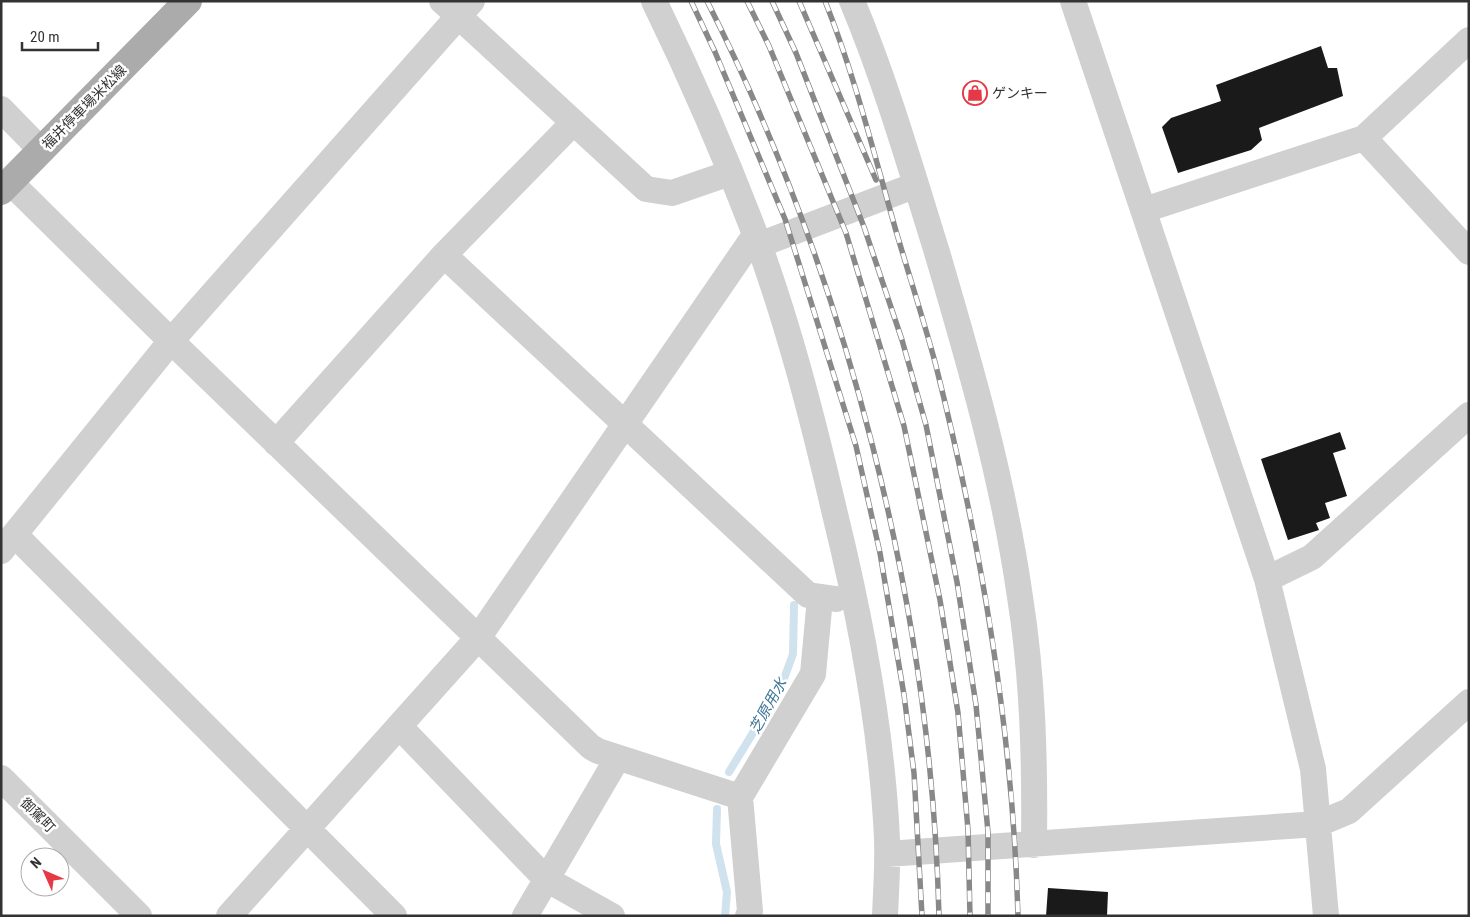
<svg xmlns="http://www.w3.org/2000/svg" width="1470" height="917" font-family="'Roboto Condensed','Noto Sans JP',sans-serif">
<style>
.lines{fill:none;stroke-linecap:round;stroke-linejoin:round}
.stream{stroke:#cfe2ee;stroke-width:8}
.building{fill:#1a1a1a}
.minor{stroke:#d0d0d0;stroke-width:26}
.major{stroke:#ababab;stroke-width:28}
.rail-casing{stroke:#888;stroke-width:5.5}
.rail{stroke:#fff;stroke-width:4;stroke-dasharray:11;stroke-linecap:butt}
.labels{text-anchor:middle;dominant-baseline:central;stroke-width:5;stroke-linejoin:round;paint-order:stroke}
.poi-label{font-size:14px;fill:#333;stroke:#fff;text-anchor:start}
.street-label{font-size:14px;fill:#333;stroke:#fff}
.water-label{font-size:15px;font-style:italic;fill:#3f7597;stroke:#fff}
</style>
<rect width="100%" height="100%" fill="#fff"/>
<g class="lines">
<path class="stream" d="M729,772L781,687L793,654L794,605
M717,809L716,844L727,892L725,916"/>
</g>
<path class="building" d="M1321,46L1328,68H1337L1343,96L1259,128L1262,140L1251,150L1178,173L1162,127L1171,118L1221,101L1216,85Z
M1340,432L1346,449L1333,453L1347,496L1325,503L1330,518L1316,523L1319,530L1288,540L1261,459Z
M1048,888L1108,892L1107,916H1046Z"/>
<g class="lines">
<path class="minor" d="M442,1L646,189L672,193L730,173
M654,1C691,77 725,155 755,234C789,325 813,420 835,514C861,620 882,729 887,839C888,865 886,890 885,916
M852,1C886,82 910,166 936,249C970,364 1003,478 1020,597C1033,679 1035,762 1034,845
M1073,1L1267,579L1313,769L1326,916
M1,109L41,150
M1364,138L1469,252
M10,182L171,341L591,747L598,751L740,797L813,674L820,598
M1144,210L1364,138L1469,40
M759,245L916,185
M444,255L808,595L836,599
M276,443L444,255L573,123
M15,535L394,916
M1,551L171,341L472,1
M1267,579L1312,557L1469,415
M399,726L546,879L612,916
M1,778L139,916
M740,797L750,911L748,916
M887,854L1318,824L1349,811L1469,702
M229,916L478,638L755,235
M525,916L617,759"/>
<path class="major" d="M1,191L188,1"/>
<defs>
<path id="rail" d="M691,1L715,52L785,219L856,446L880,553L904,695L914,773L922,916
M707,1C847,278 931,605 939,916
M747,1L769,46L846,233L904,426L940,600L958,713L968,830L970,916
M772,1L796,53L864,227L902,340L926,425L957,582L976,705L988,832V916
M799,1L876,180
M825,1C855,76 874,154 896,231C909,275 923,318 935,362C981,544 1013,728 1018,916"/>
</defs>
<use href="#rail" class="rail-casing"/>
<use href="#rail" class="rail"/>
</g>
<defs>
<symbol id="shop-ring" viewBox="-11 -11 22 22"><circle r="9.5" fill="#fff" stroke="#e63946" stroke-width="1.5"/><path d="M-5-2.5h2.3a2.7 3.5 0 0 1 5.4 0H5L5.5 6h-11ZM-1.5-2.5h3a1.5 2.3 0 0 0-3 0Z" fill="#e63946"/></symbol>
</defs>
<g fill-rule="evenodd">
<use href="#shop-ring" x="961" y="79" width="28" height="28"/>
</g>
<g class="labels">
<g class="poi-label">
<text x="992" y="93">ゲンキー</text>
</g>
<g class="street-label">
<text transform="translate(84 107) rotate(-45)">福井停車場米松線</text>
<text transform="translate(38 815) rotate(45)">御駕町</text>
</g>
<g class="water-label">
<text transform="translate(768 706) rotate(-61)">芝原用水</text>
</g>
</g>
<rect width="1470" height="917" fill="none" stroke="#333333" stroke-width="5"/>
<g transform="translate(45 872) rotate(315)"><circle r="24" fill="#ffffff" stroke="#adadad"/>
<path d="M0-4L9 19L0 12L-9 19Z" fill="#e63946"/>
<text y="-8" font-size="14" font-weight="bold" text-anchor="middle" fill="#333333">N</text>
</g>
<path d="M22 42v8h76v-8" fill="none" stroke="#333333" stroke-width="2.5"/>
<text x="30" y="42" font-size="15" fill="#333333" stroke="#ffffff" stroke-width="4" paint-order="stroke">20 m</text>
</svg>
